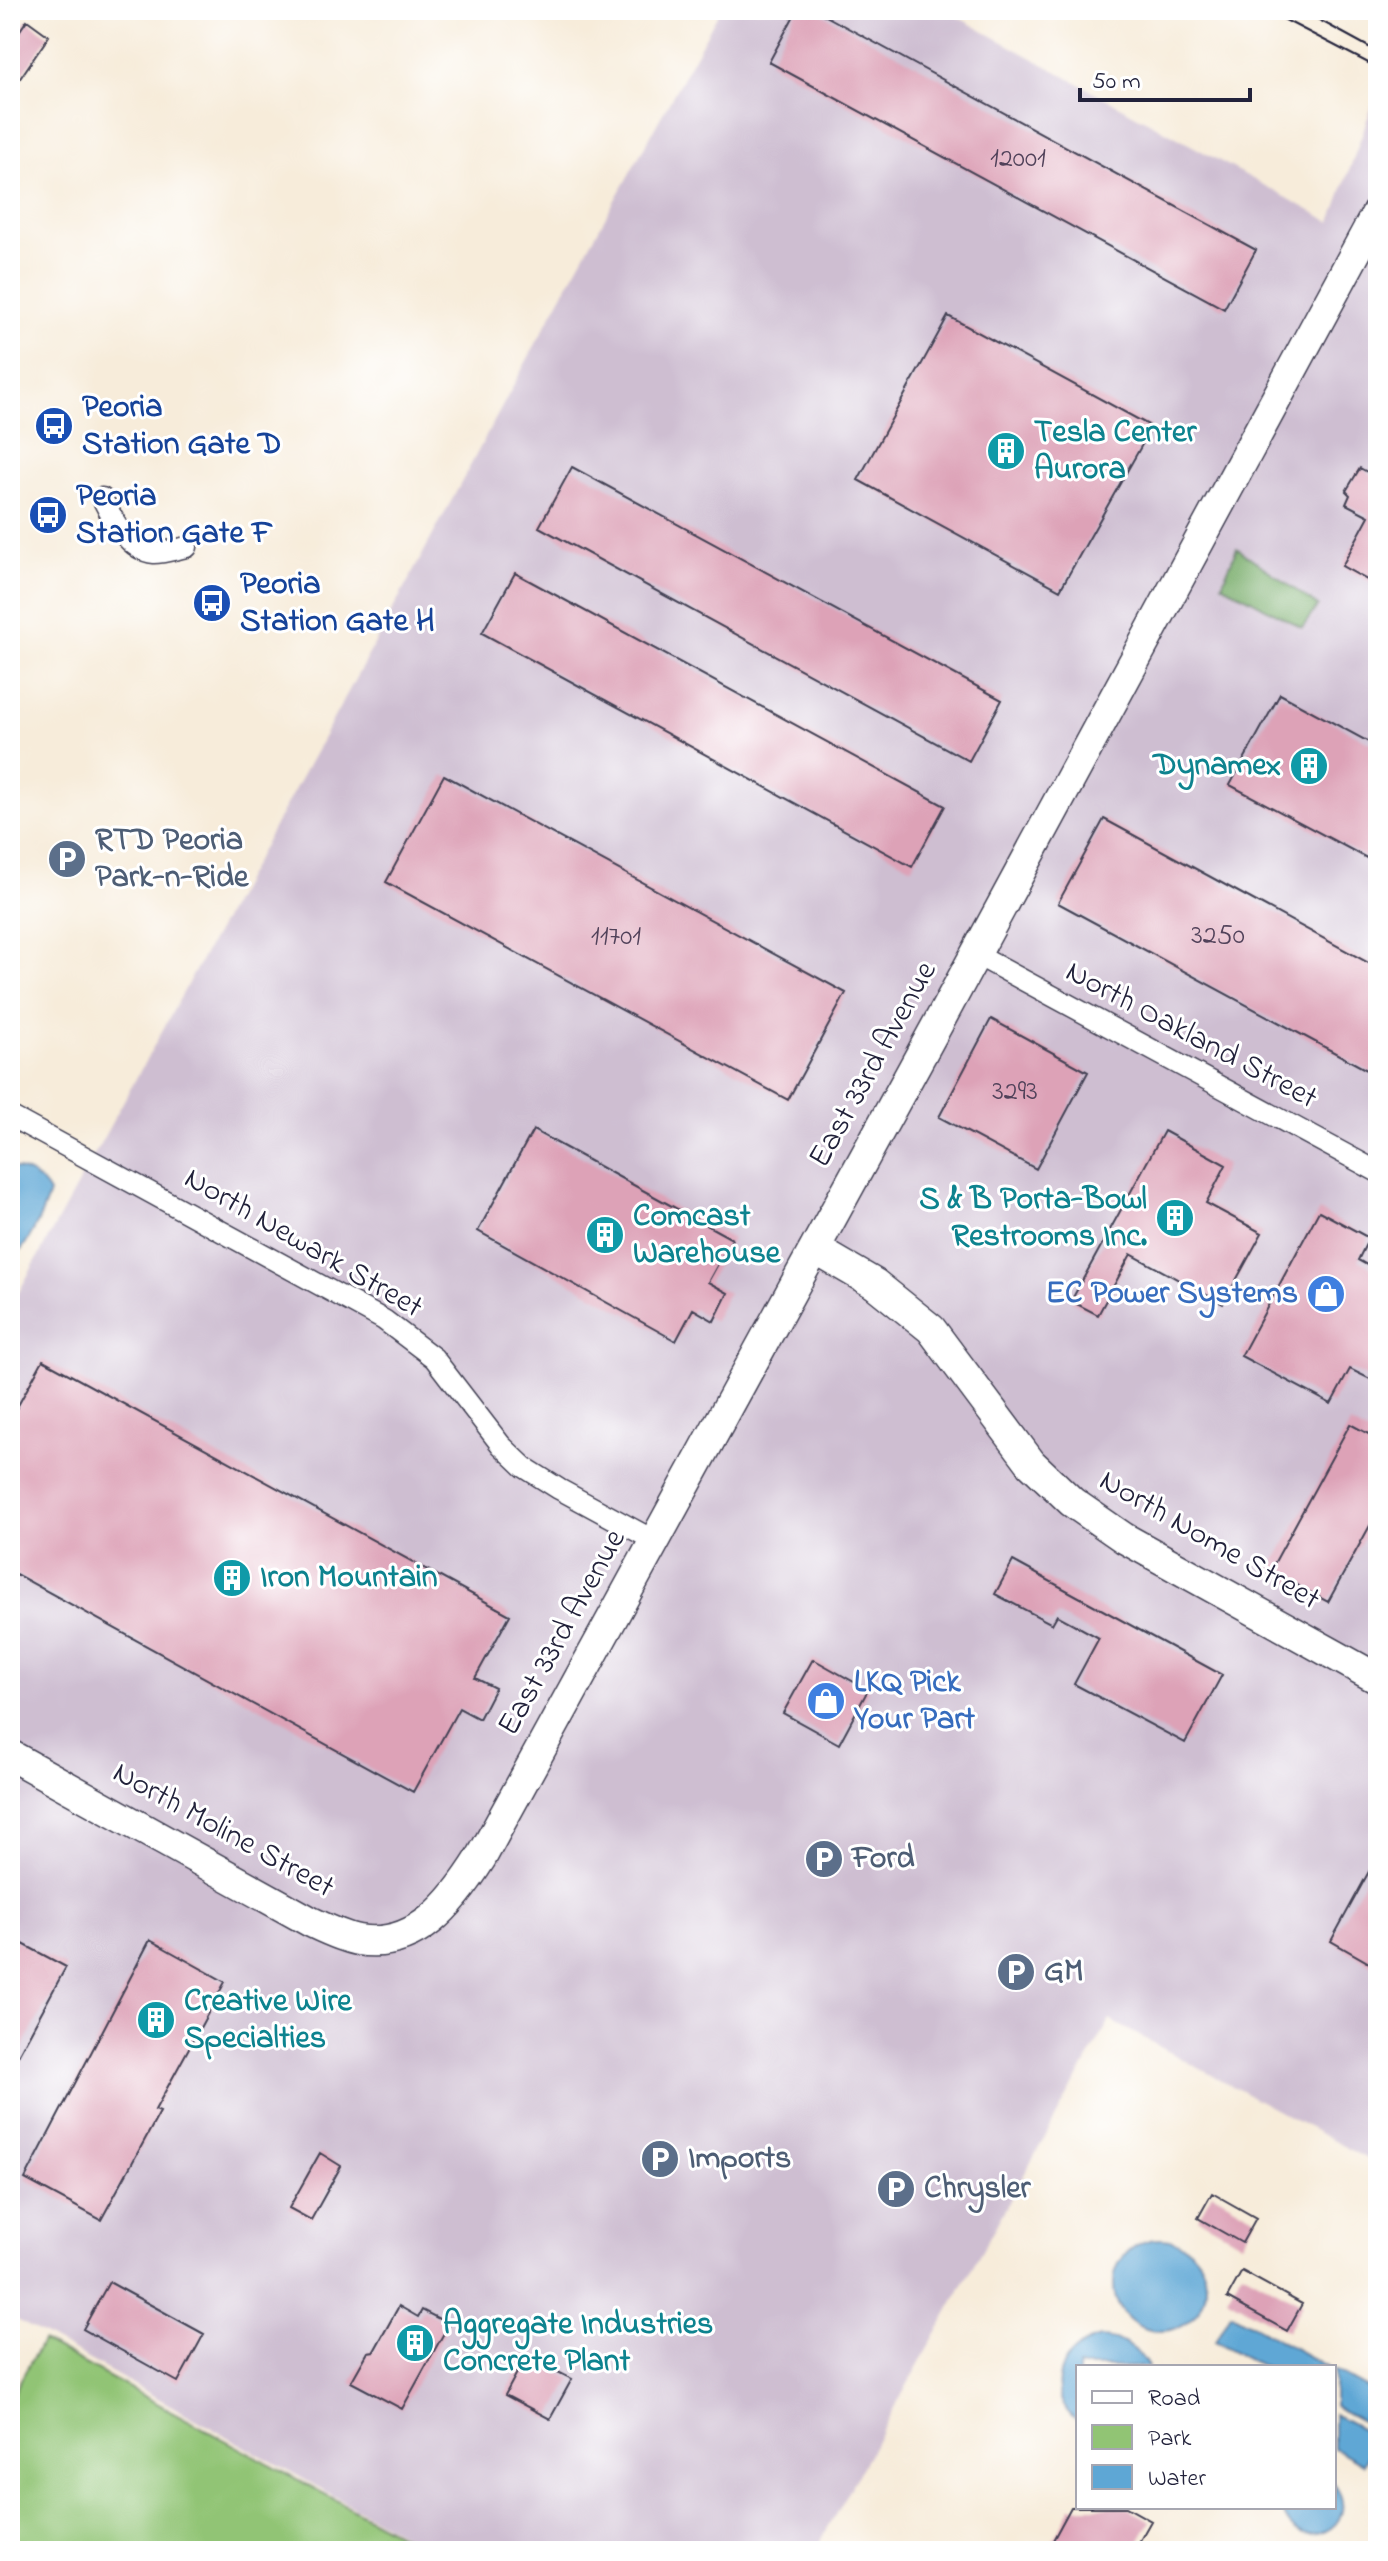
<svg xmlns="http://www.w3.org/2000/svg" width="1388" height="2561" font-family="'Indie Flower',sans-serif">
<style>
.industrial{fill:#cebed1}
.green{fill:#91c474;stroke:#5a7358;stroke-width:2}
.forest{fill:#74aa66;stroke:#4b6650;stroke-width:2}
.water{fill:#5ea7d5;stroke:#406488;stroke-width:2}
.building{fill:#dda2b7}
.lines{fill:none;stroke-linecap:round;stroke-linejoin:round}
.street-casing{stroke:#424053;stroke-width:23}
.secondary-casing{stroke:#424053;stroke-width:33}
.street{stroke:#fff;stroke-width:20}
.secondary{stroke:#fff;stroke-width:30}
.tram{stroke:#22223b;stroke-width:2}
.labels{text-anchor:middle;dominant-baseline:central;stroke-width:6;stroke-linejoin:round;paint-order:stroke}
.number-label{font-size:28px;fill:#51425a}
.transit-label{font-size:32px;font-weight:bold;fill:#164399;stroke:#fff;text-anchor:start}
.culture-label{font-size:32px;font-weight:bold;fill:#0d838f;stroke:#fff;text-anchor:start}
.service-label{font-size:32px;font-weight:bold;fill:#4e5e75;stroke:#fff;text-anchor:start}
.street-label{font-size:32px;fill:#22223b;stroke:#fff}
.shop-label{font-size:32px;font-weight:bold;fill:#366cbe;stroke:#fff;text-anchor:end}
</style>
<rect width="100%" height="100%" fill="#fff"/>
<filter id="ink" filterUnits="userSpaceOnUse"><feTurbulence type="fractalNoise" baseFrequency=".0125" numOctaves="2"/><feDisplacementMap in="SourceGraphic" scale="16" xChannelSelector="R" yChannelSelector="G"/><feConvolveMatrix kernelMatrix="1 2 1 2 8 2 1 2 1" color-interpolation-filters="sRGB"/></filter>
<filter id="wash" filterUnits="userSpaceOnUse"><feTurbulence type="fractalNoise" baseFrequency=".006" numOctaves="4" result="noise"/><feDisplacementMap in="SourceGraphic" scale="32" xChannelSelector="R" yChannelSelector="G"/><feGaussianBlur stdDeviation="1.8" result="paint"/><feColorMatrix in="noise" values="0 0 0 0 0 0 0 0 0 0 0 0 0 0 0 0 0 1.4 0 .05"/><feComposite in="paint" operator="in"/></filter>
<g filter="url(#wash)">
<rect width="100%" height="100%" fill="#f7ecda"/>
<path class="industrial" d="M720,10H945L1331,222L1378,89V2165L1110,2020L815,2551H433L10,2316V1308L370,652L560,299Z"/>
<path class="green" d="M42,2341L430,2551H10V2399Z"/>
<path class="forest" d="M1237,548L1318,606L1302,628L1222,584Z"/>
<path class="water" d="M11,1167C28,1171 40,1177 49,1193C43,1213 27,1249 10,1261Z
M1114 2285a46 46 0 1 1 92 0a46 46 0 1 1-92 0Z
M1230,2313L1328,2367H1263L1215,2341Z
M1100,2338C1122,2339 1137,2347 1148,2367H1078V2422C1043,2394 1058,2348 1100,2338Z
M1334,2370L1378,2394V2430L1334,2406Z
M1334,2414L1377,2437L1363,2464L1334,2448Z
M1334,2484C1367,2527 1293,2561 1282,2507H1334Z"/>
<g id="blocks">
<path class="building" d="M797,10H815L824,15L1256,250L1224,309L769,62Z
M27,20L49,36L10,93V45Z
M948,316L1152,427L1060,590L858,480Z
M572,467L1002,700L969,761L539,527Z
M1360,468L1378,478V586L1342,566L1369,516L1346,504L1350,495L1346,491Z
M515,573L945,806L912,867L482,633Z
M1280,694L1378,747V864L1230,785Z
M444,775L846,993L788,1100L386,882Z
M1104,819L1378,968V1076L1058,903Z
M991,1019L1088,1072L1036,1169L939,1117Z
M533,1130L732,1239L708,1282L728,1293L714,1321L693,1309L676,1341L478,1231Z
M1164,1131L1226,1165L1206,1203L1262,1233L1223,1304L1131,1254L1098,1315L1071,1301Z
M1319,1211L1369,1238L1358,1260L1378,1271V1383L1350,1369L1331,1404L1241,1356Z
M43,1360L510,1615L475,1678L495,1688L479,1719L459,1708L413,1792L10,1571V1420Z
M1350,1424L1378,1439V1511L1328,1602L1270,1571Z
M1013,1561L1222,1675L1185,1743L1074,1684L1099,1638L1057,1615L1052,1624L995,1594Z
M813,1659L868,1690L839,1744L783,1713Z
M1378,1855V1968L1331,1941Z
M10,1937L66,1967L10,2070Z
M150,1940L225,1982L155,2110L160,2112L101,2220L25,2179Z
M320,2153L341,2166L311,2220L289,2208Z
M1212,2193L1256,2218L1242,2243L1198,2218Z
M1242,2271L1302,2304L1287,2331L1227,2298Z
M109,2282L204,2334L178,2382L83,2329Z
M399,2306L418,2317L422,2310L449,2324L402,2409L351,2382L368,2352L374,2351Z
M526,2356L572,2379L550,2419L505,2395Z
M1071,2507H1126L1151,2521L1134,2551H1068L1052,2542Z"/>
</g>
</g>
<g filter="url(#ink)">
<use href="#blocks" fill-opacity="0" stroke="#424053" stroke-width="2"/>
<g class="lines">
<defs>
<path id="street" d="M102,498C112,518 128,551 154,553C164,553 177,549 187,547
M975,954L1378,1172
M10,1116L384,1320L434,1358L501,1445L524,1467L559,1489L655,1541"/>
<path id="secondary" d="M815,1249L875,1284L931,1329L1031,1463L1072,1502L1124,1538L1378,1679
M10,1755L311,1922C326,1929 342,1937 358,1940C417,1950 454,1901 481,1858L941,1018L1378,211"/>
</defs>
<use href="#street" class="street-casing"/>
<use href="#secondary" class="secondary-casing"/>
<use href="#street" class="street"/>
<use href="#secondary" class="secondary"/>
<path class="tram" d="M1266,10L1378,68
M1301,10L1378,52
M10,25L21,10"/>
</g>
</g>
<defs>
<symbol id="bus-disc" viewBox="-11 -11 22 22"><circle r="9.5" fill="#1a4fb4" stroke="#fff"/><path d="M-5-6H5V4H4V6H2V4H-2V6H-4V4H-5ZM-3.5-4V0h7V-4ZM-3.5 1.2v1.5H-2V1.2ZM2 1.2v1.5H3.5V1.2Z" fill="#fff"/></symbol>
<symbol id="building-disc" viewBox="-11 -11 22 22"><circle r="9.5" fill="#0f9aa8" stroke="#fff"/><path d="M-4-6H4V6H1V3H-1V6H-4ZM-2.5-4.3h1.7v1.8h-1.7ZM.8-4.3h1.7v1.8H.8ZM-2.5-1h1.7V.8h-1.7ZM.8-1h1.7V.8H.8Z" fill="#fff"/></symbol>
<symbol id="parking-disc" viewBox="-11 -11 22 22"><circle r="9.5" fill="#5c6f8a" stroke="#fff"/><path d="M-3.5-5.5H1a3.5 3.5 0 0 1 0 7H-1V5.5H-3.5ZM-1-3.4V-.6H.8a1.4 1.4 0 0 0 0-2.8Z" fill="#fff"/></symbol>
<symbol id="shop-disc" viewBox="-11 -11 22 22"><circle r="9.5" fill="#3f7fe0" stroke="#fff"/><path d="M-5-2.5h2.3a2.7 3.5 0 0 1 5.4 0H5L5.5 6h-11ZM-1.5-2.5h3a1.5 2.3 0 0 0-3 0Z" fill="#fff"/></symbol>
</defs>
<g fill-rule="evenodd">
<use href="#bus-disc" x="32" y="404" width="44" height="44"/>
<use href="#building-disc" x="984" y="429" width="44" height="44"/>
<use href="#bus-disc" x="26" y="493" width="44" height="44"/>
<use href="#bus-disc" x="190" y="581" width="44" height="44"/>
<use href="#building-disc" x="1287" y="744" width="44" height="44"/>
<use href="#parking-disc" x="45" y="837" width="44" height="44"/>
<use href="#building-disc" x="1153" y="1196" width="44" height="44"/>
<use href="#building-disc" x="583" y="1213" width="44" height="44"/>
<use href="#shop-disc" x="1304" y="1272" width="44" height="44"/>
<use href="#building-disc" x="210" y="1556" width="44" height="44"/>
<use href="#shop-disc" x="804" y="1679" width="44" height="44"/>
<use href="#parking-disc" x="802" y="1837" width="44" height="44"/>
<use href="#parking-disc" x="994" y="1950" width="44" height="44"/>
<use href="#building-disc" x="134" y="1998" width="44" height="44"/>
<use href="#parking-disc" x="638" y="2137" width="44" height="44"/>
<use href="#parking-disc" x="874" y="2167" width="44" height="44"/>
<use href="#building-disc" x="393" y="2321" width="44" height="44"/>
</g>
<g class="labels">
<g class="number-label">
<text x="1018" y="159">12001</text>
<text x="1218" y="936">3250</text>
<text x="616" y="937">11701</text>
<text x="1015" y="1092">3293</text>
</g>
<g class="transit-label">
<text x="82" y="408">Peoria<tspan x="82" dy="37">Station Gate D</tspan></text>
<text x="76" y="497">Peoria<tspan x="76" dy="37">Station Gate F</tspan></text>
<text x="240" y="585">Peoria<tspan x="240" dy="37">Station Gate H</tspan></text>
</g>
<g class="culture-label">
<text x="1034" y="433">Tesla Center<tspan x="1034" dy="37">Aurora</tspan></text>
<text x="1281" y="766" text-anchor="end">Dynamex</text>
<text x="1147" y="1200" text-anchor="end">S &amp; B Porta-Bowl<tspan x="1147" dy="37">Restrooms Inc.</tspan></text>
<text x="633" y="1217">Comcast<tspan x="633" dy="37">Warehouse</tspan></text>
<text x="260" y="1578">Iron Mountain</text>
<text x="184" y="2002">Creative Wire<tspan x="184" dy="37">Specialties</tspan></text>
<text x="443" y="2325">Aggregate Industries<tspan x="443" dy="37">Concrete Plant</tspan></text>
</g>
<g class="service-label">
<text x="95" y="841">RTD Peoria<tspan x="95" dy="37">Park-n-Ride</tspan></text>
<text x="852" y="1859">Ford</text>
<text x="1044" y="1972">GM</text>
<text x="688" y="2159">Imports</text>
<text x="924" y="2189">Chrysler</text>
</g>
<g class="street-label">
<text transform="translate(1191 1036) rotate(28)">North Oakland Street</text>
<text transform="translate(874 1065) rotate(-61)">East 33rd Avenue</text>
<text transform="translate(303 1244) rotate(30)">North Newark Street</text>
<text transform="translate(1209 1541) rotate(30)">North Nome Street</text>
<text transform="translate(563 1633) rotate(-61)">East 33rd Avenue</text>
<text transform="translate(223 1831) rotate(29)">North Moline Street</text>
</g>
<g class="shop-label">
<text x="1298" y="1294">EC Power Systems</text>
<text x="854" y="1683" text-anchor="start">LKQ Pick<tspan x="854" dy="37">Your Part</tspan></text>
</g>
</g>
<rect width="1388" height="2561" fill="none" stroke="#fff" stroke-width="40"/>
<rect x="1076" y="2365" width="260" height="144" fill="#ffffff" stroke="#a7a7b1" stroke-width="2"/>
<rect x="1092" y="2391" width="40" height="12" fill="#ffffff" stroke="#a7a7b1" stroke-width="2"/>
<text x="1148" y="2405" font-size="24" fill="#22223b">Road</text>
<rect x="1092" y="2425" width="40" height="24" fill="#91c474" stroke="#a7a7b1" stroke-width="2"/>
<text x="1148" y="2445" font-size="24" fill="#22223b">Park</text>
<rect x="1092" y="2465" width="40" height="24" fill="#5ea7d5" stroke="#a7a7b1" stroke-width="2"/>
<text x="1148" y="2485" font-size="24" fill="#22223b">Water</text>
<path d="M1080 88v12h170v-12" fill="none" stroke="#22223b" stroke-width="4"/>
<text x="1092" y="88" font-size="24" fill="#22223b" stroke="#ffffff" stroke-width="6" paint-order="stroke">50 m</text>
</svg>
